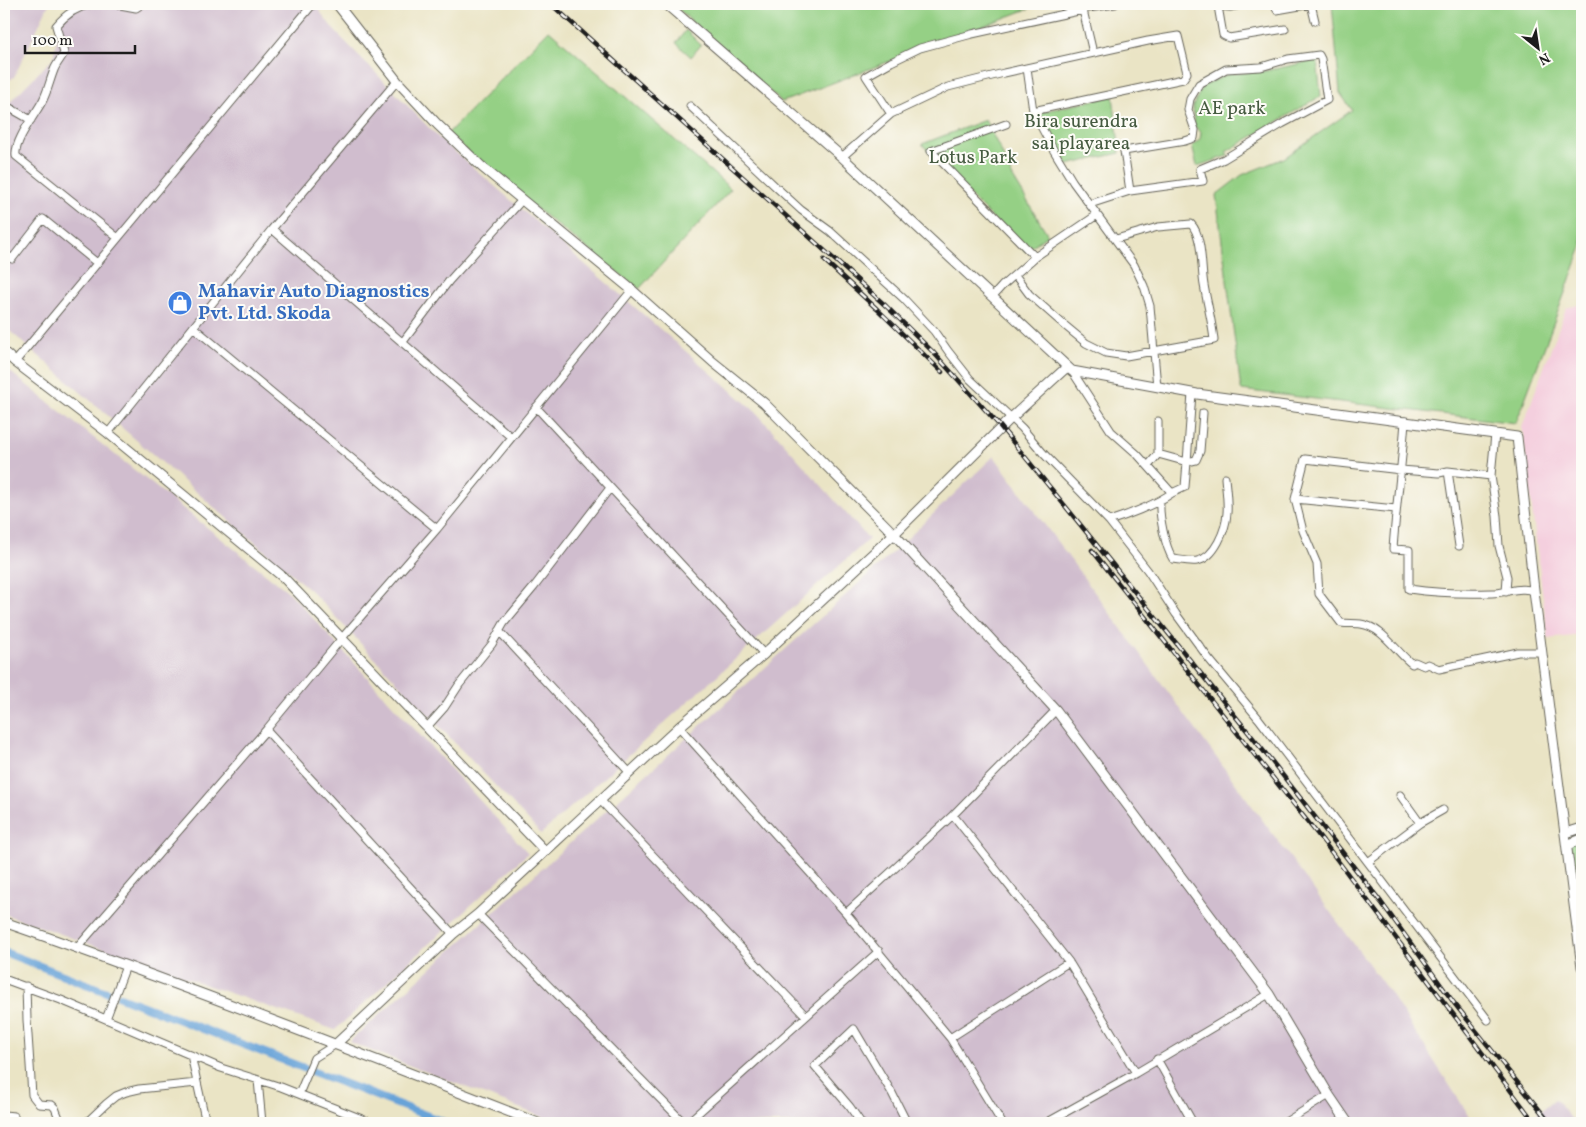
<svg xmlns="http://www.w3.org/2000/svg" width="1586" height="1127" font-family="Vollkorn,serif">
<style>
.built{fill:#f4cfde}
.industrial{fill:#d0bdce}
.green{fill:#95d085;stroke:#587650}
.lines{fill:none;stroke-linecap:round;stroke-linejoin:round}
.canal{stroke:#67a3d8;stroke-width:8}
.minor-casing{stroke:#646257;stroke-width:9}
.tertiary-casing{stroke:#646257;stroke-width:11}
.minor{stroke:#fff;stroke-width:7}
.tertiary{stroke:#fff;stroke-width:9}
.rail-casing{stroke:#1c1c1c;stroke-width:4.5}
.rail{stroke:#fdfcf7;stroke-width:2.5;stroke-dasharray:8;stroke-linecap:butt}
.labels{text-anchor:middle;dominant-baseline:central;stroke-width:4;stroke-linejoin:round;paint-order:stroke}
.park-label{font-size:19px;fill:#465b41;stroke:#fdfcf7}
.shop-label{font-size:19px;font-weight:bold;fill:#366cbe;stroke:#fdfcf7;text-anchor:start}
</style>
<rect width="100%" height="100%" fill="#fdfcf7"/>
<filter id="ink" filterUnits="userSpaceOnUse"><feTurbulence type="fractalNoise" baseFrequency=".02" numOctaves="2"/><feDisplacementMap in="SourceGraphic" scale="10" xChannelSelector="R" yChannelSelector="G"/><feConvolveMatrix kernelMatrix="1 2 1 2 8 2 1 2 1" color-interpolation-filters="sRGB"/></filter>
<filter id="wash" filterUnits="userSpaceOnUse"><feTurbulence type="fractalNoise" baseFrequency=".0096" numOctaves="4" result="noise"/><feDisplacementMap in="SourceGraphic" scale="20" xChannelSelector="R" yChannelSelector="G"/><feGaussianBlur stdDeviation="1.12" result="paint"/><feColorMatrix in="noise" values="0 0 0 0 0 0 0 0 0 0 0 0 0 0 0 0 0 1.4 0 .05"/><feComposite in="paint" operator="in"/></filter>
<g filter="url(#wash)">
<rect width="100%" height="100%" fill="#eae4c5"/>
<path class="built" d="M1582,304V635L1548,639L1522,427L1566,308Z"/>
<path class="industrial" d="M4,4H49L14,77L4,84Z
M79,4H314L335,31L439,138L756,412L869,539L541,834L310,590L4,326V108L53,58L57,39V21Z
M4,367L290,593L528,853L335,1030L4,914Z
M994,456L1390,993L1474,1123H558L349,1042L887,558Z
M1555,1099L1575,1123H1526Z"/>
<path class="green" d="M673,4H1041L782,102L725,53Z
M1332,4H1582V247L1516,423L1241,390L1216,195L1242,175L1284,158L1352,110L1340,93Z
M549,30L731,189L639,289L487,170L448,133Z
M686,30L701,45L691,57L676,43Z
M1317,60L1321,96L1226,152L1228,156L1197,166L1192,146L1200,139L1201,132L1194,126L1193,106L1202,87L1228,74L1265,71Z
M1113,96L1120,153L1067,165L1056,149L1037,113Z
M985,120L1001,151L1012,176L1048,235L1025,251L973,199L922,144Z
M1582,836V949L1570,844Z"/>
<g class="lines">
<path class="canal" d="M4,952L109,993
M120,997L446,1123"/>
</g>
</g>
<g filter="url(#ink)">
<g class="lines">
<defs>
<path id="minor" d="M91,4C76,7 66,14 56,26L64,53C61,59 56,64 54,70C50,80 48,90 43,100C36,114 14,140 16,156L118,238
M115,4L136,8L142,4
M1218,4V6L1230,7L1246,4
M1274,4L1277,10L1311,4L1315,21
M1218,6L1223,35L1229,38L1285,29
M1082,9L1115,4
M1083,10L1093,53
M1027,68L1033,111L1054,151L1073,182L1134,265L1144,286L1150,306L1157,387
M690,106L776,187L801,210L830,231L904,299L934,331L948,351L970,379L1022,428L1043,453L1109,521C1131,514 1153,506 1172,493L1137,454L1111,431L1072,371
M4,114L10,108L31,120
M891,114L948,87L1004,73L1148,41L1178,36L1187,73L1183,79L1033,111
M1006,124L931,151L1035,257L1097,215
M842,157L891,114L866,76L891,62L920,48L972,34L1083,10L1081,4
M1090,204L1130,191L1203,181L1200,169L1224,159L1282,124L1327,100L1321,59L1319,55L1288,59L1261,67L1226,69L1199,84L1190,99L1188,110L1195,130L1194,138L1185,141L1124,151L1130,191
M272,229L397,81
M4,253L12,259L43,219L97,263
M1015,275L1029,294L1063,324L1086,343L1106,353L1126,356L1214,340C1212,321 1207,303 1204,285C1201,269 1203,236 1191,224L1158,227L1116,239
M992,297L1002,286L1035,257
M193,327L437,529
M402,343L449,281L522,200
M15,362L313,4
M1192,393L1187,462L1196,460L1200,451L1203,413
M536,407L764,654
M1158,421V454L1187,462L1185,487L1172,493
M1405,421C1402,464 1396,506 1393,549L1409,550V589C1437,593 1464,594 1492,593C1506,593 1521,586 1534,591
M108,433L272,229L511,437
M1495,434L1491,476L1497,516L1499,546L1507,577L1506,592
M1148,466L1158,454
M1448,471L1491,476
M1295,499L1303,531L1317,564L1319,594L1341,623C1348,624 1355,623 1361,624C1383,627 1396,652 1412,664L1415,662L1424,666L1428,664L1439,669L1518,652H1542
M1160,501C1159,516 1165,547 1173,559C1181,560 1190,562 1197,561C1215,558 1226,529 1227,513C1228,502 1226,489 1225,478
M1396,509L1295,499L1305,459L1401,470L1439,473L1448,471L1459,546
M1109,521L1148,571L1176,614L1209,659L1259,719L1488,1020
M499,631L630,773
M427,727L444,708L459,685L492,644L504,623L534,587L610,488
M679,727L846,913L953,815L1069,962L1136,1073
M266,730L453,934
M1400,795L1420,823
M600,800L806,1016
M953,815L1056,710
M1368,862L1420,823L1443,810
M846,913L950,1038L1002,1123
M478,914L684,1123
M77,948L266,730L342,638L437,529L632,290
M4,979L61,1000L221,1068L281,1087L372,1123
M26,986L27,1020L32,1095L39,1104L52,1105L55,1108L61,1123
M106,1019L126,966
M950,1038L1069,962
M191,1055L206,1123
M1157,1059L1193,1123
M258,1080L262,1123
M299,1094L314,1058L336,1044
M4,1115L14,1116
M86,1123L106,1104L116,1096L126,1092L139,1089L197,1083
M687,1123L879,951
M861,1123L850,1107L815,1066L854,1029L892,1093L907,1123
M1046,1123L1136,1073L1269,994
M1284,1123L1329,1095"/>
<path id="tertiary" d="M337,4L397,81L437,124L482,167L632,290L713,362L764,403L894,534L1056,710L1269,994L1329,1095L1348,1123
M666,4L842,157L1072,371L1197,394L1517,437L1535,599L1582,967
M4,352L15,362L108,433L283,577L545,851
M1566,833L1582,828
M1567,845L1582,839
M4,922C184,985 361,1054 538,1123
M336,1044L453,934L478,914L679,727L764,654L894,534L1011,418L1067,367"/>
</defs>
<use href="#minor" class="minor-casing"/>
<use href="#tertiary" class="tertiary-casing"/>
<use href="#minor" class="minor"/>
<use href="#tertiary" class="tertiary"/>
<defs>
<path id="rail" d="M551,4L886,306L933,352L999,425L1066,507L1270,759L1381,902L1454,1003L1550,1123
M824,260L877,309L942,372
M1092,550L1323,841L1535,1123"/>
</defs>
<use href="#rail" class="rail-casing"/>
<use href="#rail" class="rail"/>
</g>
</g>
<defs>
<symbol id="shop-disc" viewBox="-11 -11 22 22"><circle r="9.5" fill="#3f7fe0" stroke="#fdfcf7"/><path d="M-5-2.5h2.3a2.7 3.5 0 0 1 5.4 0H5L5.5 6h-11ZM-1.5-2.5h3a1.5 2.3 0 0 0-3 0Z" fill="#fff"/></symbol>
</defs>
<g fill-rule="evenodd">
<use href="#shop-disc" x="166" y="289" width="28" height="28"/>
</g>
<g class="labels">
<g class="park-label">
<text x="1232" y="109">AE park</text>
<text x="1081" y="122">Bira surendra<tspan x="1081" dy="22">sai playarea</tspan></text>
<text x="973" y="158">Lotus Park</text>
</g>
<g class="shop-label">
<text x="198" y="292">Mahavir Auto Diagnostics<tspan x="198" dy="22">Pvt. Ltd. Skoda</tspan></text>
</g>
</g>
<rect width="1586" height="1127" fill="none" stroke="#fdfcf7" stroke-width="20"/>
<g transform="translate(1538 48) rotate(150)" stroke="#fdfcf7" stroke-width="4" paint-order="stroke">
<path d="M0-4L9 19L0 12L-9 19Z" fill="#1c1c1c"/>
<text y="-8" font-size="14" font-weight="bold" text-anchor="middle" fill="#1c1c1c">N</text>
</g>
<path d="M25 45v8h110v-8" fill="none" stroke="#1c1c1c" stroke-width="2.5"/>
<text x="32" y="45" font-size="15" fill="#1c1c1c" stroke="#fdfcf7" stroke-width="4" paint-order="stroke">100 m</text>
</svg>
